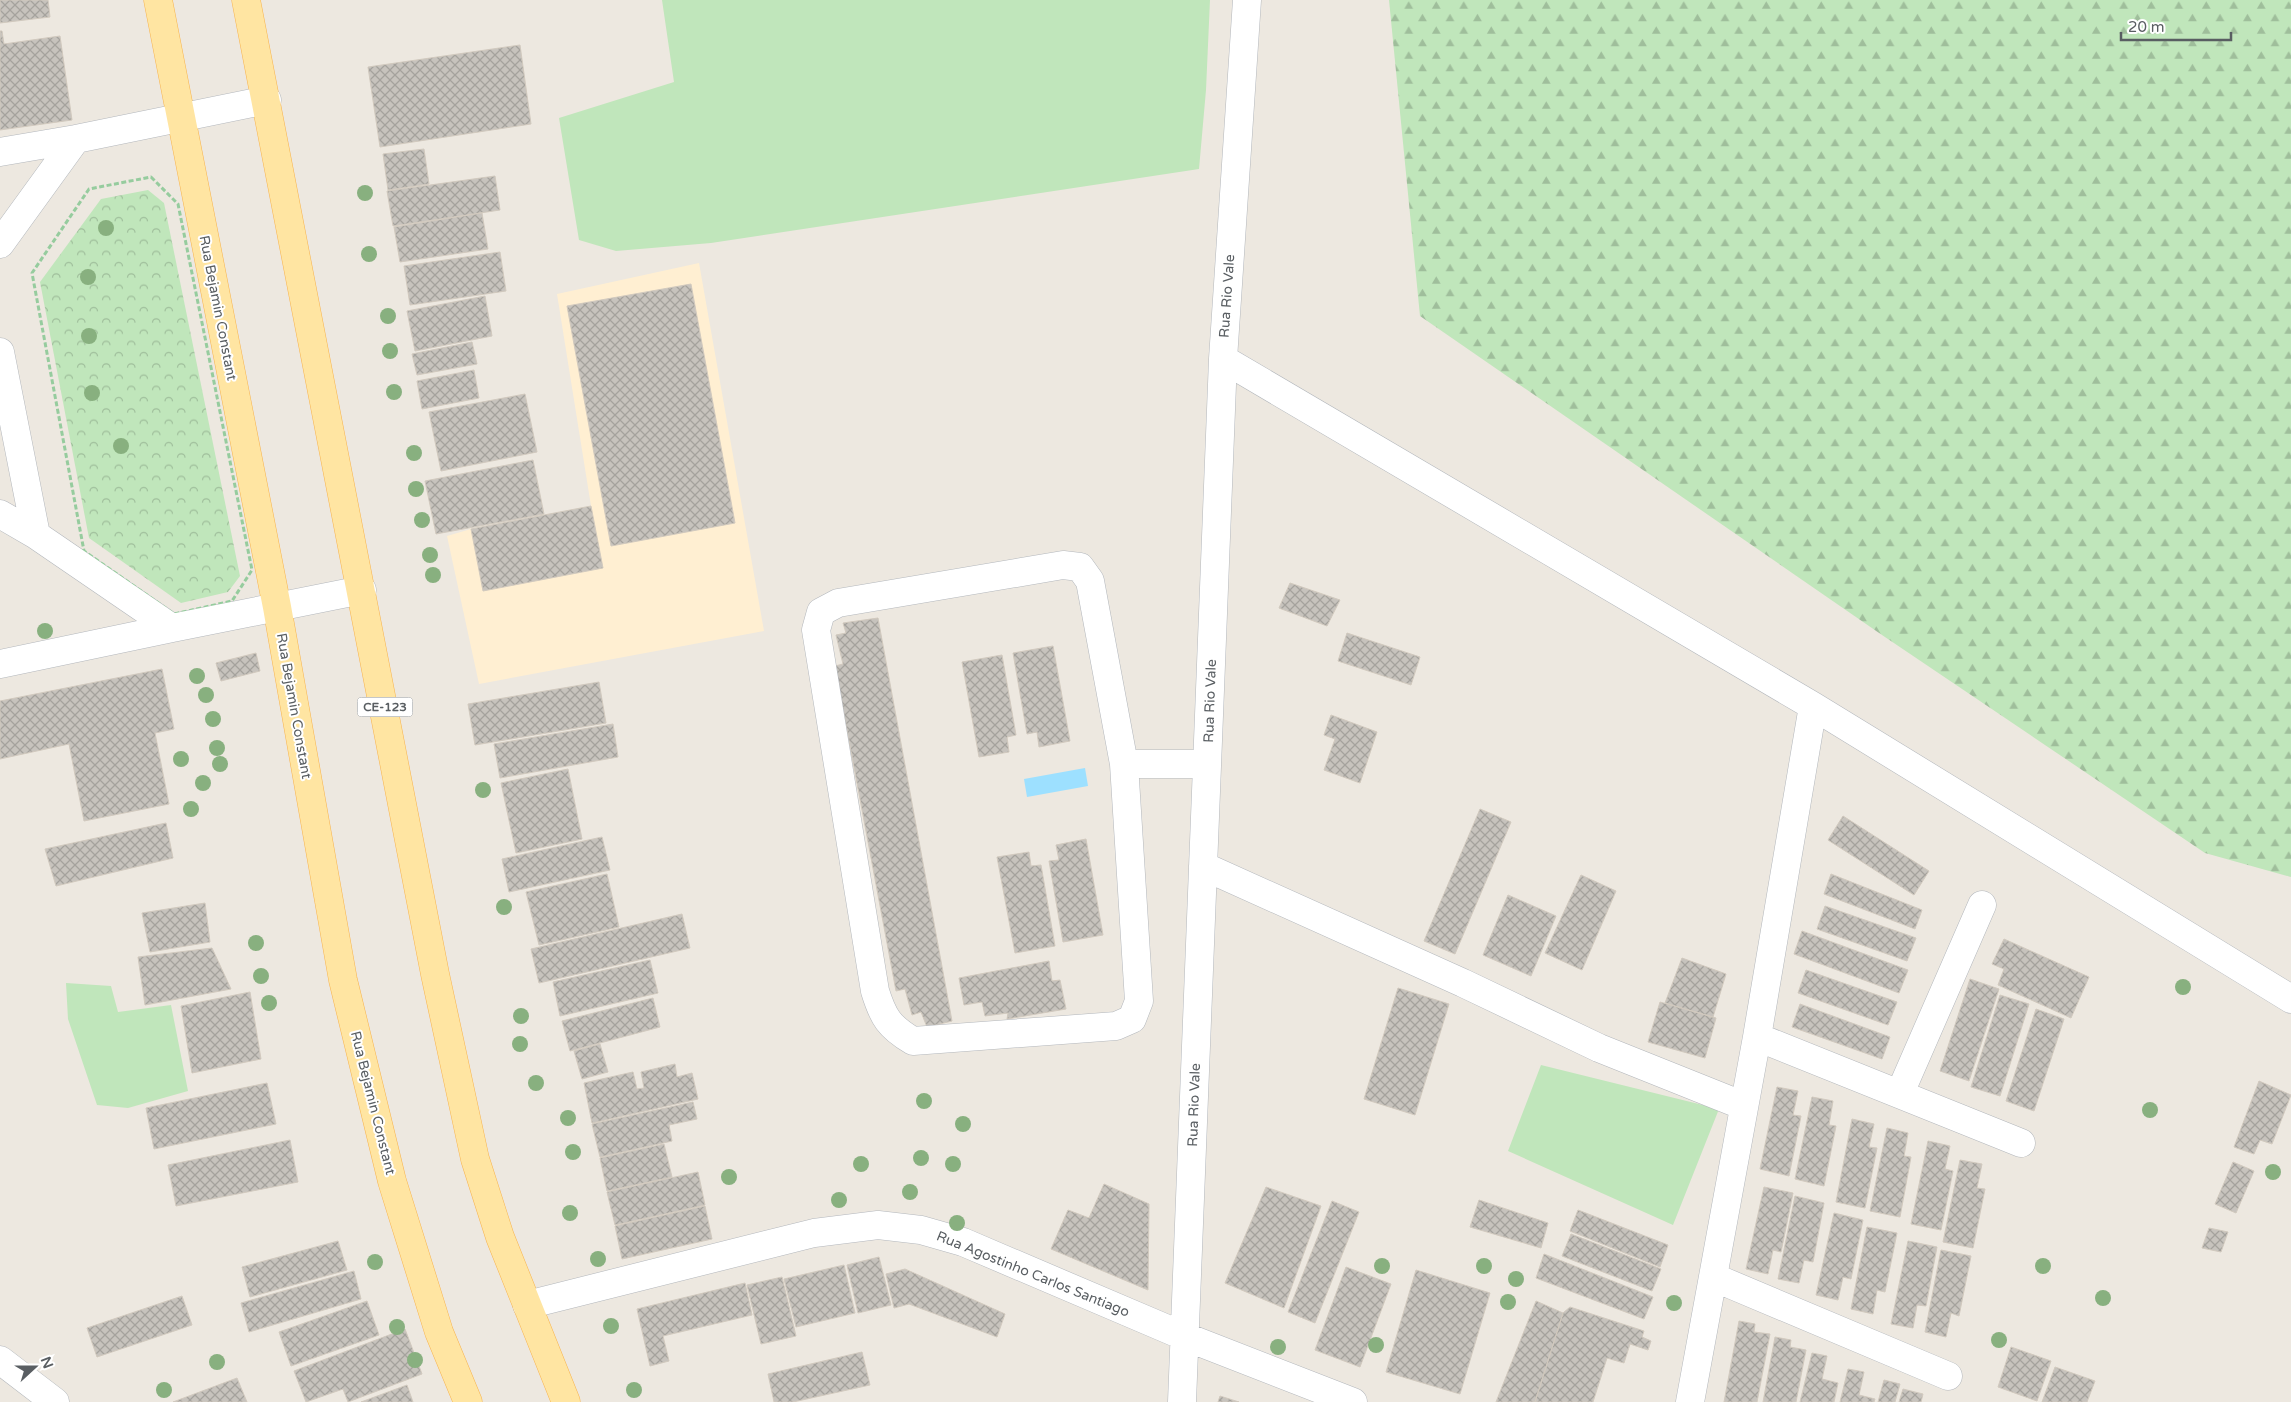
<svg xmlns="http://www.w3.org/2000/svg" width="2291" height="1402" font-family="'Varela Round',sans-serif">
<style>
.commercial{fill:#ffefd2}
.grass{fill:#c0e6bb}
.forest{fill:url(#forest-firs)}
.park{fill:url(#park-crowns)}
.water{fill:#9de0ff}
.building{fill:url(#building-cross-hatch);stroke:#d1c9be}
.lines{fill:none;stroke-linecap:round;stroke-linejoin:round}
.minor-casing{stroke:#b3b7bc;stroke-width:29}
.major-casing{stroke:#f7b34f;stroke-width:29}
.path{stroke:#96cc9e;stroke-width:3;stroke-dasharray:5 2.5;stroke-linecap:butt}
.minor{stroke:#fff;stroke-width:28}
.major{stroke:#ffe5a2;stroke-width:28}
.tree{fill:#88b07f}
.labels{text-anchor:middle;dominant-baseline:central;stroke-width:4;stroke-linejoin:round;paint-order:stroke}
.shield{fill:#fff;stroke:#8b8e91;stroke-width:1}
.shield-label{font-size:12px;font-weight:bold;fill:#595e62}
.street-label{font-size:14px;fill:#595e62;stroke:#fff}
</style>
<defs>
<pattern id="forest-firs" width="22" height="20" patternUnits="userSpaceOnUse" patternTransform="scale(1.25)"><rect width="22" height="20" fill="#c0e6bb"/><path d="M5 1l3.5 6h-7zM16 11l3.5 6h-7z" fill="#9fbe9b"/></pattern>
<pattern id="park-crowns" width="20" height="18" patternUnits="userSpaceOnUse" patternTransform="scale(1.25)"><rect width="20" height="18" fill="#c0e6bb"/><path d="M2 6a3 3 0 1 1 6 0M12 15a3 3 0 1 1 6 0" fill="none" stroke="#9fbe9b"/></pattern>
<pattern id="building-cross-hatch" width="8" height="8" patternUnits="userSpaceOnUse" patternTransform="scale(1.25)"><rect width="8" height="8" fill="#c7c3bd"/><path d="M0 0l8 8M0 8l8-8" fill="none" stroke="#a5a29d"/></pattern>
</defs>
<rect width="100%" height="100%" fill="#ede8e0"/>
<path class="commercial" d="M699,263L764,631L479,684L447,536L471,529L591,506L557,294Z"/>
<path class="grass" d="M662,0H1210L1206,90L1199,169L711,243L616,251L579,240L559,118L674,82Z
M66,983L111,986L118,1012L171,1005L188,1091L128,1108L97,1105L68,1019Z
M1541,1065L1719,1109L1673,1225L1508,1151Z"/>
<path class="forest" d="M1389,0H2291V877L2205,853L1882,635L1420,316Z"/>
<path class="park" d="M148,190L164,203L240,576L228,592L181,603L89,538L40,282L101,199Z"/>
<path class="water" d="M1085,768L1088,786L1027,797L1024,779Z"/>
<path class="building" d="M0,0H48L50,17L0,23Z
M0,31H2L4,44L60,36L72,120L0,130Z
M520,45L531,124L380,147L368,67Z
M424,149L429,184L388,190L383,154Z
M495,176L500,210L393,226L387,191Z
M482,213L488,249L400,262L394,227Z
M500,252L506,291L410,305L404,266Z
M691,284L735,523L611,546L567,306Z
M485,296L492,336L415,351L407,311Z
M472,342L477,364L417,375L412,354Z
M474,370L479,398L422,409L417,381Z
M525,394L537,452L441,471L429,412Z
M533,460L544,514L436,534L425,481Z
M591,506L603,568L483,591L471,529Z
M1290,583L1340,600L1327,626L1279,608Z
M878,618L952,1021L927,1027L921,1012L912,1015L905,989L896,991L835,666L843,664L836,635L846,633L843,623Z
M1347,633L1420,657L1411,685L1338,661Z
M1053,646L1070,741L1039,747L1037,732L1027,734L1013,653Z
M256,653L260,671L221,681L216,663Z
M1002,655L1016,735L1007,737L1009,752L979,757L962,662Z
M162,669L174,729L155,733L169,804L84,821L69,744L0,759V701Z
M599,682L606,723L475,745L468,704Z
M1331,715L1377,732L1360,783L1324,770L1335,739L1324,735Z
M613,724L618,757L500,778L494,744Z
M568,769L582,839L516,853L501,783Z
M1480,809L1511,822L1455,954L1424,941Z
M1843,816L1929,871L1914,895L1828,840Z
M166,823L173,858L56,886L45,849Z
M602,837L610,870L509,892L502,859Z
M1086,839L1103,935L1063,942L1049,861L1059,860L1056,845Z
M1029,852L1031,866L1041,865L1055,946L1015,953L997,857Z
M607,874L619,927L539,945L526,892Z
M1831,874L1922,910L1915,929L1824,894Z
M1581,875L1616,891L1582,970L1545,953Z
M1508,895L1556,916L1531,976L1483,955Z
M205,903L210,942L150,952L142,913Z
M1825,906L1916,938L1907,961L1817,929Z
M682,914L690,948L539,983L531,949Z
M1802,931L1908,970L1899,993L1794,954Z
M2004,939L2089,977L2071,1018L1998,985L2004,969L1992,964Z
M212,948L231,989L145,1005L138,957Z
M1682,958L1726,974L1713,1017L1665,1003Z
M650,960L658,993L560,1016L553,982Z
M1049,961L1052,981L1060,980L1066,1009L1007,1019L1008,1013L985,1016L982,1002L964,1005L959,978Z
M1806,970L1897,1002L1888,1025L1798,993Z
M1970,979L1999,989L1969,1081L1940,1071Z
M1398,988L1449,1004L1415,1115L1364,1099Z
M250,992L261,1059L192,1073L181,1006Z
M2000,995L2029,1004L2000,1096L1971,1087Z
M653,998L660,1027L570,1051L562,1021Z
M1660,1002L1716,1018L1705,1058L1648,1042Z
M1800,1004L1890,1037L1882,1059L1792,1027Z
M2036,1009L2064,1019L2034,1111L2006,1101Z
M600,1044L608,1072L582,1079L574,1051Z
M675,1064L677,1077L692,1073L698,1099L592,1123L584,1083L633,1072L637,1089L644,1088L641,1072Z
M2259,1081L2291,1095L2272,1144L2260,1140L2254,1154L2234,1147Z
M267,1083L276,1124L154,1149L146,1108Z
M1777,1087L1798,1091L1793,1115L1801,1116L1789,1176L1760,1169Z
M1812,1097L1833,1101L1829,1125L1836,1126L1824,1186L1795,1179Z
M693,1102L697,1119L669,1125L672,1141L600,1157L592,1124Z
M1852,1119L1874,1124L1869,1147L1877,1148L1865,1208L1836,1202Z
M1887,1128L1908,1133L1904,1156L1911,1157L1900,1217L1870,1211Z
M290,1140L298,1182L176,1206L168,1165Z
M1928,1141L1950,1146L1945,1169L1953,1171L1941,1230L1911,1224Z
M664,1144L672,1177L607,1191L600,1158Z
M1960,1160L1982,1164L1977,1188L1985,1189L1973,1248L1943,1242Z
M2233,1162L2254,1171L2236,1213L2215,1204Z
M698,1172L705,1205L615,1225L607,1192Z
M1104,1184L1149,1204L1148,1290L1051,1249L1068,1210L1089,1218Z
M1266,1187L1321,1206L1284,1308L1225,1283Z
M1764,1187L1793,1193L1781,1252L1773,1250L1768,1274L1746,1269Z
M1795,1196L1824,1203L1813,1262L1804,1260L1799,1283L1778,1279Z
M1479,1200L1548,1223L1541,1248L1470,1227Z
M1332,1201L1359,1212L1315,1323L1288,1312Z
M705,1206L712,1239L622,1259L615,1226Z
M1578,1210L1668,1245L1660,1267L1570,1231Z
M1834,1213L1863,1220L1851,1279L1843,1277L1838,1300L1816,1295Z
M1867,1227L1897,1233L1885,1292L1877,1290L1873,1314L1851,1309Z
M2209,1228L2228,1232L2221,1252L2202,1248Z
M1571,1234L1661,1269L1652,1291L1562,1256Z
M338,1241L347,1270L250,1297L242,1267Z
M1908,1241L1937,1247L1926,1306L1917,1305L1913,1328L1891,1324Z
M1941,1250L1971,1256L1959,1316L1951,1313L1946,1337L1925,1332Z
M1544,1254L1653,1297L1644,1319L1536,1278Z
M879,1257L891,1305L858,1313L847,1265Z
M844,1265L855,1313L796,1327L784,1279Z
M1346,1267L1391,1284L1360,1367L1315,1350Z
M905,1269L1005,1314L997,1337L909,1304L894,1308L886,1274Z
M1416,1270L1490,1293L1460,1394L1386,1372Z
M354,1271L361,1299L249,1332L241,1303Z
M782,1277L796,1336L761,1344L747,1285Z
M745,1283L752,1315L663,1336L669,1361L650,1366L637,1309Z
M182,1296L192,1325L97,1357L87,1328Z
M367,1301L379,1335L291,1366L279,1332Z
M1536,1301L1563,1313L1535,1402H1496Z
M1570,1307L1644,1331L1642,1337L1651,1341L1648,1350L1630,1344L1624,1363L1607,1358L1593,1402H1535L1563,1313Z
M1739,1321L1755,1324L1754,1332L1770,1334L1757,1402H1724Z
M405,1329L422,1374L348,1402L343,1389L306,1402L294,1371Z
M1775,1337L1791,1340L1790,1347L1806,1350L1796,1402H1763Z
M2011,1347L2051,1361L2037,1401L1998,1387Z
M862,1352L870,1385L793,1402H774L768,1374Z
M1812,1353L1827,1356L1822,1379L1838,1383L1834,1402H1800Z
M2055,1367L2095,1381L2087,1402H2042Z
M1848,1369L1864,1372L1859,1395L1875,1399L1874,1402H1840Z
M237,1378L247,1402H173Z
M1884,1380L1900,1384L1895,1402H1878Z
M407,1385L413,1402H361Z
M1903,1389L1923,1394L1921,1402H1899Z
M1220,1396L1239,1402H1218Z"/>
<g class="lines">
<defs>
<path id="minor" d="M0,152L76,139
M0,244L76,139L267,100
M0,352L36,535
M1223,359L1813,706L2291,999
M0,514L36,535L172,628L362,590
M1063,565L1080,567L1090,581L1124,764L1139,1001L1132,1019L1116,1026L913,1041C889,1027 883,1017 875,991L816,630L821,612L838,603Z
M0,664L172,628
M1124,764H1207
M1203,866L1463,983L1599,1048L1744,1106
M1757,1037L2021,1143
M1900,1093L1982,905
M1713,1277L1948,1376
M527,1305L814,1233L878,1225L921,1230L963,1242L1186,1337L1353,1402
M0,1360L55,1402
M1182,1402L1223,359L1247,0
M1690,1402L1757,1037L1813,706"/>
<path id="major" d="M158,0L277,607L343,980L392,1181L439,1332L468,1402
M246,0L435,974L475,1159L500,1237L566,1402"/>
</defs>
<use href="#minor" class="minor-casing"/>
<use href="#major" class="major-casing"/>
<path class="path" d="M151,177L178,204L252,570L232,601L174,614L84,551L32,273L89,189Z"/>
<use href="#minor" class="minor"/>
<use href="#major" class="major"/>
</g>
<g class="tree">
<circle cx="365" cy="193" r="8"/>
<circle cx="106" cy="228" r="8"/>
<circle cx="369" cy="254" r="8"/>
<circle cx="88" cy="277" r="8"/>
<circle cx="388" cy="316" r="8"/>
<circle cx="89" cy="336" r="8"/>
<circle cx="390" cy="351" r="8"/>
<circle cx="394" cy="392" r="8"/>
<circle cx="92" cy="393" r="8"/>
<circle cx="121" cy="446" r="8"/>
<circle cx="414" cy="453" r="8"/>
<circle cx="416" cy="489" r="8"/>
<circle cx="422" cy="520" r="8"/>
<circle cx="430" cy="555" r="8"/>
<circle cx="433" cy="575" r="8"/>
<circle cx="45" cy="631" r="8"/>
<circle cx="197" cy="676" r="8"/>
<circle cx="206" cy="695" r="8"/>
<circle cx="213" cy="719" r="8"/>
<circle cx="217" cy="748" r="8"/>
<circle cx="181" cy="759" r="8"/>
<circle cx="220" cy="764" r="8"/>
<circle cx="203" cy="783" r="8"/>
<circle cx="483" cy="790" r="8"/>
<circle cx="191" cy="809" r="8"/>
<circle cx="504" cy="907" r="8"/>
<circle cx="256" cy="943" r="8"/>
<circle cx="261" cy="976" r="8"/>
<circle cx="2183" cy="987" r="8"/>
<circle cx="269" cy="1003" r="8"/>
<circle cx="521" cy="1016" r="8"/>
<circle cx="520" cy="1044" r="8"/>
<circle cx="536" cy="1083" r="8"/>
<circle cx="924" cy="1101" r="8"/>
<circle cx="2150" cy="1110" r="8"/>
<circle cx="568" cy="1118" r="8"/>
<circle cx="963" cy="1124" r="8"/>
<circle cx="573" cy="1152" r="8"/>
<circle cx="921" cy="1158" r="8"/>
<circle cx="861" cy="1164" r="8"/>
<circle cx="953" cy="1164" r="8"/>
<circle cx="2273" cy="1172" r="8"/>
<circle cx="729" cy="1177" r="8"/>
<circle cx="910" cy="1192" r="8"/>
<circle cx="839" cy="1200" r="8"/>
<circle cx="570" cy="1213" r="8"/>
<circle cx="957" cy="1223" r="8"/>
<circle cx="598" cy="1259" r="8"/>
<circle cx="375" cy="1262" r="8"/>
<circle cx="1382" cy="1266" r="8"/>
<circle cx="1484" cy="1266" r="8"/>
<circle cx="2043" cy="1266" r="8"/>
<circle cx="1516" cy="1279" r="8"/>
<circle cx="2103" cy="1298" r="8"/>
<circle cx="1508" cy="1302" r="8"/>
<circle cx="1674" cy="1303" r="8"/>
<circle cx="611" cy="1326" r="8"/>
<circle cx="397" cy="1327" r="8"/>
<circle cx="1999" cy="1340" r="8"/>
<circle cx="1376" cy="1345" r="8"/>
<circle cx="1278" cy="1347" r="8"/>
<circle cx="415" cy="1360" r="8"/>
<circle cx="217" cy="1362" r="8"/>
<circle cx="164" cy="1390" r="8"/>
<circle cx="634" cy="1390" r="8"/>
</g>
<g class="labels">
<rect class="shield" x="357.5" y="697.5" width="55" height="19" rx="4"/>
<g class="shield-label">
<text x="385" y="707">CE-123</text>
</g>
<g class="street-label">
<text transform="translate(1227 296) rotate(-86)">Rua Rio Vale</text>
<text transform="translate(218 308) rotate(79)">Rua Bejamin Constant</text>
<text transform="translate(1210 701) rotate(-88)">Rua Rio Vale</text>
<text transform="translate(294 706) rotate(80)">Rua Bejamin Constant</text>
<text transform="translate(373 1103) rotate(76)">Rua Bejamin Constant</text>
<text transform="translate(1194 1105) rotate(-88)">Rua Rio Vale</text>
<text transform="translate(1033 1274) rotate(22)">Rua Agostinho Carlos Santiago</text>
</g>
</g>
<g transform="translate(35 1367) rotate(69)" stroke="#ffffff" stroke-width="4" paint-order="stroke">
<path d="M0-4L9 19L0 12L-9 19Z" fill="#595e62"/>
<text y="-8" font-size="14" font-weight="bold" text-anchor="middle" fill="#595e62">N</text>
</g>
<path d="M2121 32v8h110v-8" fill="none" stroke="#595e62" stroke-width="2.5"/>
<text x="2128" y="32" font-size="15" fill="#595e62" stroke="#ffffff" stroke-width="4" paint-order="stroke">20 m</text>
</svg>
